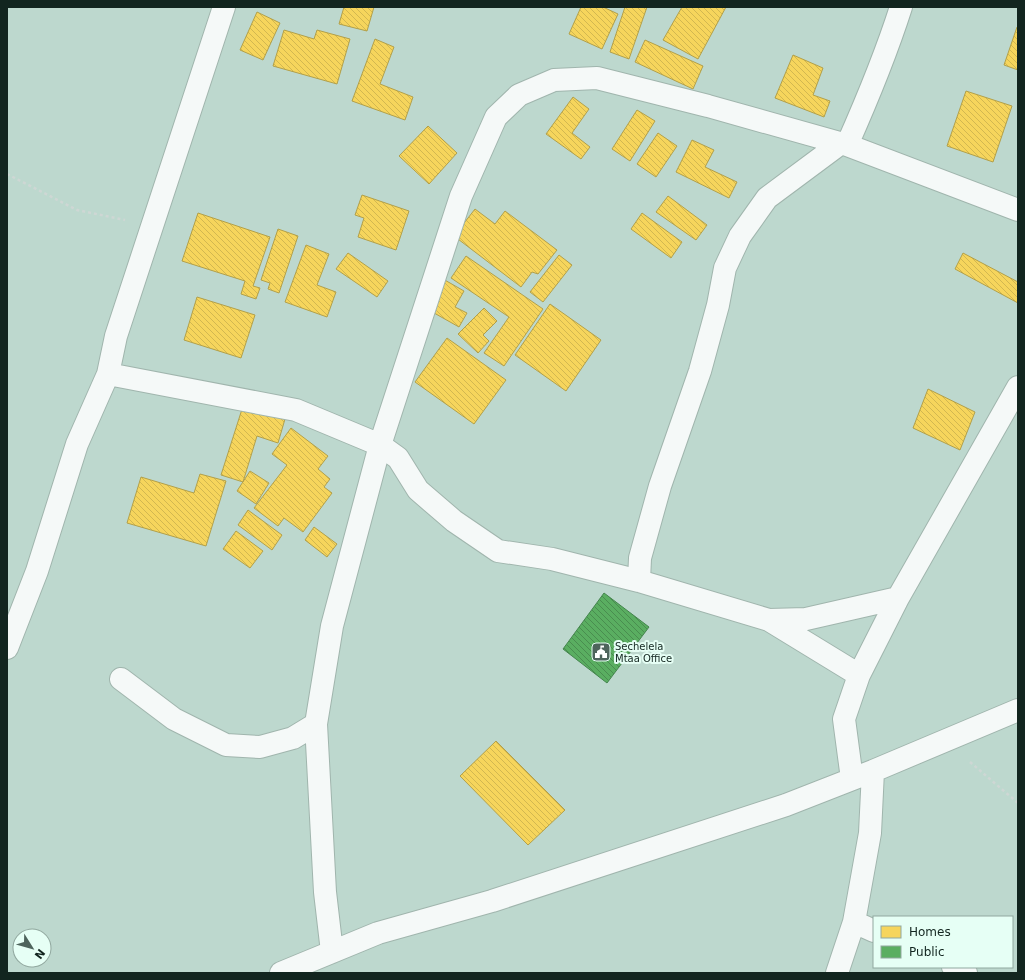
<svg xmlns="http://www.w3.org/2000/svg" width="1025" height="980" font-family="'DejaVu Sans',sans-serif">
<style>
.homes{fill:url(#homes-back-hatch);stroke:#b2a04a}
.public{fill:url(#public-back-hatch);stroke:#44854d}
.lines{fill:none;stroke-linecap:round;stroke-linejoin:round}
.minor-casing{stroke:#a0b5ad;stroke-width:24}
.path{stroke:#ced7d4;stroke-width:2.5;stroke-dasharray:3 3;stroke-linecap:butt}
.minor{stroke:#f5f9f8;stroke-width:22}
.labels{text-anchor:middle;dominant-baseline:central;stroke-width:4;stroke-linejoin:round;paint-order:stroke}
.poi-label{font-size:10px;fill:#12251f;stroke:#e6fff5;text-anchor:start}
</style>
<defs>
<pattern id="homes-back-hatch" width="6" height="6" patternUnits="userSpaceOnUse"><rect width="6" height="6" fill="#f6d55c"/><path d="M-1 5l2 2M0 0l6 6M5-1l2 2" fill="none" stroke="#d2b750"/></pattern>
<pattern id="public-back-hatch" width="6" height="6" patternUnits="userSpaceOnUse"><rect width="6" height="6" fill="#5aae61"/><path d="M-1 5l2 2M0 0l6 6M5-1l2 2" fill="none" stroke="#498d4f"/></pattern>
</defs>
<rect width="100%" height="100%" fill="#bdd8ce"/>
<path class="homes" d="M344,7H374L367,31L339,24Z
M581,7H603L618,14L602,49L569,34Z
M625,7H647L629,59L610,52Z
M682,7H726L698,59L663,40Z
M257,12L280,23L263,60L240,50Z
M1017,27H1018V70L1004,65Z
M284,30L314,39L317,30L350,39L337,84L273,66Z
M375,39L394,47L380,84L413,97L405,120L352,101Z
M645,40L703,66L693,89L635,62Z
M793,55L823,68L813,95L830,101L824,117L775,98Z
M966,91L1012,106L993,162L947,146Z
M573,97L589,109L572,133L590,147L581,159L546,134Z
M637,110L655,121L630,161L612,149Z
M428,126L457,153L429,184L399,156Z
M658,133L677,146L656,177L637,164Z
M692,140L714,150L705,167L737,182L729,198L676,172Z
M362,195L409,211L396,250L358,237L364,218L355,215Z
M668,196L707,225L696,240L656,212Z
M475,209L495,224L505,211L557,250L538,274L532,272L521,287L454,236Z
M198,213L270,237L253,286L260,288L256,299L241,294L245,281L182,261Z
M642,213L682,242L671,258L631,229Z
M278,229L298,236L279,293L268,289L270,283L261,280Z
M306,245L329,254L317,285L336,292L327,317L285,302Z
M348,253L388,281L377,297L336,269Z
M963,253L1018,282V303L955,269Z
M559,255L572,265L543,302L530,292Z
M466,256L543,309L504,366L484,353L509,317L451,278Z
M443,279L464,291L455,307L467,313L459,327L427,309Z
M197,297L255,315L241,358L184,340Z
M550,304L601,340L566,391L515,355Z
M484,308L497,321L483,335L489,341L478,353L458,334Z
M447,338L506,380L474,424L415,382Z
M928,389L975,412L960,450L913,428Z
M243,406L285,419L278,443L257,436L243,482L221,475Z
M291,428L328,456L318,469L330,479L324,487L332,493L303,532L284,518L278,526L254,508L287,465L272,454Z
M250,471L269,483L256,504L237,491Z
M200,474L226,481L206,546L127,523L141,477L194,493Z
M248,510L282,535L272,550L238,525Z
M314,527L337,544L327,557L305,540Z
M236,531L263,551L250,568L223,549Z
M496,741L565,810L528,845L460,776Z"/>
<path class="public" d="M604,593L649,627L607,683L563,649Z"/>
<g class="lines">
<defs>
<path id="minor" d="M847,145L1018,210
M108,374L296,410L380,445L398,458L418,490L454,521L498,551L552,559L639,581L769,620L806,619L898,598L1018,387
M639,581L640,558L660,486L700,371L718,305L725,268L740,236L767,198L841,143
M769,620L859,675
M7,648L37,571L77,444L108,374L116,336L224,7
M121,679L174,719L226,745L260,747L293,738L316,724
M852,779L844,719L859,675L898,598
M854,922L874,931
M332,952L325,892L316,724L332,626L380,445L461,196L496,117L519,95L554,80L597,78L708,106L847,145C867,100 886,54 901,7
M953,967L966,973
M281,973L378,933L492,901L786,805L873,771L1018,710
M837,973L854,922L870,833L873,771"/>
</defs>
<use href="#minor" class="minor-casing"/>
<path class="path" d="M7,174L77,210L125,220
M970,762L1018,803"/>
<use href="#minor" class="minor"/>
</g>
<defs>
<symbol id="civic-square" viewBox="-11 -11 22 22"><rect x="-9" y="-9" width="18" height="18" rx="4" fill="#4e645c" stroke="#e6fff5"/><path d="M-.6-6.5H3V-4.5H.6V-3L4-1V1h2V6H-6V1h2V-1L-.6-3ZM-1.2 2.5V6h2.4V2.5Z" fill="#fff"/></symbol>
</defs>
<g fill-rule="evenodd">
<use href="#civic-square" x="590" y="641" width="22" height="22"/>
</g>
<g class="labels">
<g class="poi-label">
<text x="615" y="646">Sechelela<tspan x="615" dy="12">Mtaa Office</tspan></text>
</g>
</g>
<rect width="1025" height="980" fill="none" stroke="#12251f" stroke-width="16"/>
<rect x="873" y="916" width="140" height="52" fill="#e6fff5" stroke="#91a89f"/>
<rect x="881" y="926" width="20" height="12" fill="#f6d55c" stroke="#91a89f"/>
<text x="909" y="936" font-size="12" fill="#12251f">Homes</text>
<rect x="881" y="946" width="20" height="12" fill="#5aae61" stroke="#91a89f"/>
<text x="909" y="956" font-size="12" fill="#12251f">Public</text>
<g transform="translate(32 948) rotate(127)"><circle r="19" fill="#e6fff5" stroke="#91a89f"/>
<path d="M0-3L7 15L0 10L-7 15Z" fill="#4e645c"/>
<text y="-6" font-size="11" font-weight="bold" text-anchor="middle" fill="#12251f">N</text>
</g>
</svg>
